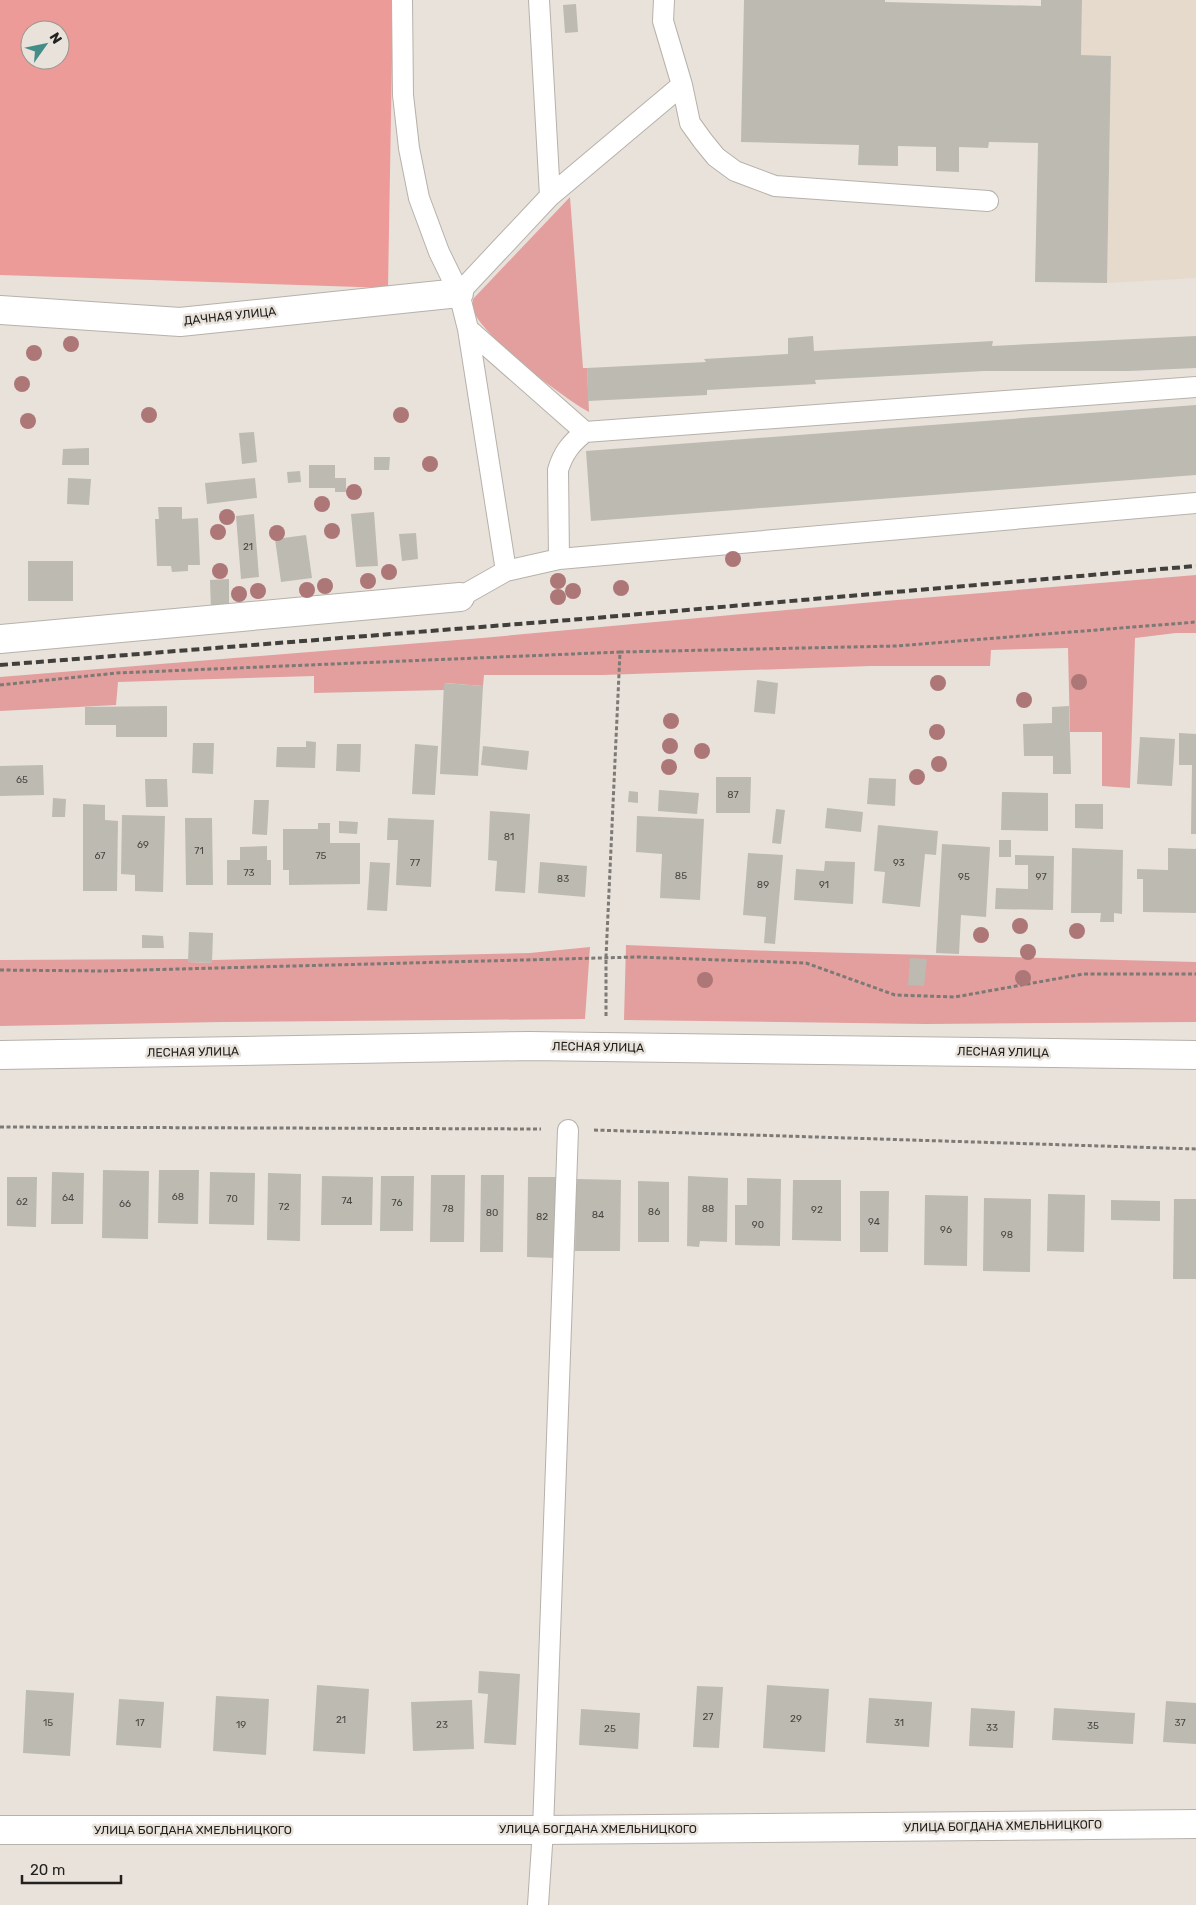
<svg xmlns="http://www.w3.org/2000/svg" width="1196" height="1905" font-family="Rubik,sans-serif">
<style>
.built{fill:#e6dacc}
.green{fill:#e39f9d}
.forest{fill:#ec9b99;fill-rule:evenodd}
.building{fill:#bcbab1}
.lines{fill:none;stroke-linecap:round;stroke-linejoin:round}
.lane-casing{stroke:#b7b1aa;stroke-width:22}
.street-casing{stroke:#b7b1aa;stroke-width:30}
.secondary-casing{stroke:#b7b1aa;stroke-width:30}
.path{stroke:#7d7975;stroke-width:3;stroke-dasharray:4 2.5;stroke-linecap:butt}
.lane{stroke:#fff;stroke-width:20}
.street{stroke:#fff;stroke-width:28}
.secondary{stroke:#fff;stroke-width:28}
.rail{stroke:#42403c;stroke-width:4;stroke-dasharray:8 4;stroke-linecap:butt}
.tree{fill:#ad7677}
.labels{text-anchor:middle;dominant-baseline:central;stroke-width:5;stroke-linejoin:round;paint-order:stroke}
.number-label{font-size:10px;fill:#494743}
.street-label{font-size:12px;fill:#23211e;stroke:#e8e2db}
</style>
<rect width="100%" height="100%" fill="#e8e2db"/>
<path class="built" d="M1082,0H1196V278L1107,283L1111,56L1081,55Z"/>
<path class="green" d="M570,197L583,368H587L589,412C561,396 484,338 473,310C472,306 473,303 473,299Z
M1196,575V633H1176L1135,638L1130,788L1102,786V732H1070L1068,648L991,650L990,666H871L603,675H484L483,686L445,683L444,690L314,693V676L118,682L116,705L0,711V677L482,638L885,601Z
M626,945L773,951L1196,962V1022L926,1024L624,1020Z
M590,947L585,1019L222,1022L0,1026V960L188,959V962L212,963V960L530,953Z"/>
<path class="forest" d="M0,0H393L388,288L0,275ZM30,30H60V60H30Z"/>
<path class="building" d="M744,0H885V2L1041,6V0H1082L1081,55L1111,56L1107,283L1035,282L1038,143L989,142L988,148L959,147V172L936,171V147L898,146V166L858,165L859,145L741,142Z
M576,4L578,32L565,33L563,5Z
M813,336L814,351L993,341L992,346L1196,336V368L1129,371H984L815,380L816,384L707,390V395L588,401L587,368L706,362L704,359L788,354V338Z
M1196,405V475L591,521L586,451Z
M254,432L257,462L242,464L239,433Z
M89,448V465H62L63,449Z
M374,457H390L389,470H374Z
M309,465H335V478H346V492H335V488H309Z
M300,471L301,482L288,483L287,472Z
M68,478L91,479L89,505L67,504Z
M255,478L257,498L207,504L205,483Z
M158,507H182V519L198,518L200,565H188V571L172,572L171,566H157L155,519H159Z
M374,512L378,566L356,567L351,514Z
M254,514L259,577L241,579L236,516Z
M416,533L418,559L402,561L399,534Z
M306,535L312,578L281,582L275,539Z
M28,561H73V601H28Z
M229,579V610L211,611L210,580Z
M757,680L778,683L775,714L754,712Z
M444,683L483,686L478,776L440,774Z
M167,706V737H116V725H85V707Z
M1069,706L1071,774H1053V756H1024L1023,724L1052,723V707Z
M1179,733L1196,734V834H1191L1192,765H1179Z
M1140,737L1175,739L1172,786L1137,784Z
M306,741L316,742L315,768L276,767L277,747H306Z
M193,743H214L213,774L192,773Z
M337,744H361L360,772L336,771Z
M415,744L438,746L435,795L412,794Z
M483,746L529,751L527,770L481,765Z
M43,765L44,795L0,796V766Z
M716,777H751L750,813H716Z
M869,778L896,779L895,806L867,804Z
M145,779H167L168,807H146Z
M659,790L699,793L697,814L658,811Z
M629,791L638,792V803L628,802Z
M1002,792L1048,793V831L1001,830Z
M53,798L66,799L65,817H52Z
M254,800H269L267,835L252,834Z
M83,804L105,805V820L118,821L117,891H83Z
M1075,804H1103V829L1075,828Z
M827,808L863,812L861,832L825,828Z
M776,809L785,810L781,844L772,843Z
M490,811L530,814L525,893L495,891L497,861L488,860Z
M122,815L165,816L163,892L135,891V875L121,874Z
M637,816L704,819L700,900L660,898L662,854L636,852Z
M185,818H212L213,885H186Z
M388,818L434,820L431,887L396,885L398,840H387Z
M339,821L358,822L357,834L339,833Z
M318,823H330V843H360V884L289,885V870H283V829H318Z
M878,825L938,831L936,855L925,854L920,907L882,903L885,872L874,871Z
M999,840H1011V857H999Z
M942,844L990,847L986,917L961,915L959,954L936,953Z
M267,846V860H271V885H227V860H240V847Z
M1072,848L1123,850L1122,914L1114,913V922H1100L1101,913H1071Z
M1168,848L1196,849V913L1143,912V879H1137V869L1168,870Z
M748,853L783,855L775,944L764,943L766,917L743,915Z
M1015,855L1054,856L1053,910L995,909L996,888L1028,889V865H1015Z
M825,861L855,862L853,904L794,900L796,869L824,871Z
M370,862L390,863L387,911L367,910Z
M540,862L587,866L585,897L538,893Z
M189,932L213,933L212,963L188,962Z
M142,935L163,936L164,948H142Z
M910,958L927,959L924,986L908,985Z
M103,1170L149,1171L148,1239L102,1238Z
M159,1170H199L198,1224L158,1223Z
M52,1172L84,1173L83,1224H51Z
M210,1172L255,1173L254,1225L209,1224Z
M268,1173L301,1174L300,1241L267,1240Z
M431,1175H465L464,1242H430Z
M481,1175H504L503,1252H480Z
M322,1176L373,1177L372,1225H321Z
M381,1176H414L413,1231H380Z
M688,1176L728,1178L727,1242L700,1241L699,1247L687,1246Z
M7,1177H37L36,1227L7,1226Z
M528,1177H558L557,1258L527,1257Z
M747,1178L781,1179L780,1246L735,1245V1205H747Z
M576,1179L621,1180L620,1251H575Z
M793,1180H841V1241L792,1240Z
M638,1181L669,1182V1242H638Z
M860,1191H889L888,1252H860Z
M1048,1194L1085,1195L1084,1252L1047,1251Z
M925,1195L968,1196L967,1266L924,1265Z
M984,1198L1031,1199L1030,1272L983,1271Z
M1174,1199H1196V1279H1173Z
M1111,1200L1160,1201V1221L1111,1220Z
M479,1671L520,1674L516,1745L484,1743L488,1694L478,1693Z
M317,1685L369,1689L365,1754L313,1751Z
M767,1685L829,1689L825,1752L763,1748Z
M697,1686L723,1687L719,1748L693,1747Z
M26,1690L74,1693L70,1756L23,1753Z
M216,1696L269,1699L266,1755L213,1751Z
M869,1698L932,1702L929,1747L866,1743Z
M119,1699L164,1702L161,1748L116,1745Z
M472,1700L474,1749L413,1751L411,1702Z
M1166,1701L1196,1703V1744L1163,1742Z
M971,1708L1015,1711L1013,1748L969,1746Z
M1054,1708L1135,1713L1133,1744L1052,1740Z
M581,1709L640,1713L638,1749L579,1745Z"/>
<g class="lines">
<defs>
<path id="lane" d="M402,0L403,95L409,148L419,198L439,252L459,293L468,329L585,432C571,443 563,453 558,470L559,559L506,571L460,597
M664,0L663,21L682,85
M550,196L682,85L690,123L703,141L716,157L735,171L775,186L988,201
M459,293L550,196L539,0
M468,329L506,571
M585,432L1196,387
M559,559L1196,503
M538,1905L543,1830L568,1130"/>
<path id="street" d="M0,310L180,322L459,293
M0,639L460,597
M0,1830H543L1196,1824"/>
<path id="secondary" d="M0,1055L530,1046L1196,1055"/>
</defs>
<use href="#lane" class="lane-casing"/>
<use href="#street" class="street-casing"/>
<use href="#secondary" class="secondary-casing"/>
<path class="path" d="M0,685L117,673L620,652
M0,970L102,971L638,957L806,963L895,995L955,997L1083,974H1196
M606,1016V957L620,652L896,646L1196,622
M0,1127L541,1129
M594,1130L1196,1149"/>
<use href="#lane" class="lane"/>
<use href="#street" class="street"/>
<use href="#secondary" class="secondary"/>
<path class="rail" d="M0,665L594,618L1196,566"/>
</g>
<g class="tree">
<circle cx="71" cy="344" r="8"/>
<circle cx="34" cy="353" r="8"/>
<circle cx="22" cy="384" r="8"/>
<circle cx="149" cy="415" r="8"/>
<circle cx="401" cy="415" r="8"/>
<circle cx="28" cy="421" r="8"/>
<circle cx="430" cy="464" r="8"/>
<circle cx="354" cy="492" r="8"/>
<circle cx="322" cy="504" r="8"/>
<circle cx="227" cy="517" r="8"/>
<circle cx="332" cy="531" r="8"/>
<circle cx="218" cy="532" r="8"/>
<circle cx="277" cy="533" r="8"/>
<circle cx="733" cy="559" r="8"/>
<circle cx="220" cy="571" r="8"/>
<circle cx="389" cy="572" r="8"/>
<circle cx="368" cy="581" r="8"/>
<circle cx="558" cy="581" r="8"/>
<circle cx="325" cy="586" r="8"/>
<circle cx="621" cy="588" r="8"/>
<circle cx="307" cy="590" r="8"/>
<circle cx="258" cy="591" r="8"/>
<circle cx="573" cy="591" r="8"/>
<circle cx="239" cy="594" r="8"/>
<circle cx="558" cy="597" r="8"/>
<circle cx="1079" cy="682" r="8"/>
<circle cx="938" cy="683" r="8"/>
<circle cx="1024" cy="700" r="8"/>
<circle cx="671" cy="721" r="8"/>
<circle cx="937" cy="732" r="8"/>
<circle cx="670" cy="746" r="8"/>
<circle cx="702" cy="751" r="8"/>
<circle cx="939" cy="764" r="8"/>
<circle cx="669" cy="767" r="8"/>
<circle cx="917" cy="777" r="8"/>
<circle cx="1020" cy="926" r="8"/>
<circle cx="1077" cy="931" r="8"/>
<circle cx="981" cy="935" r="8"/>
<circle cx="1028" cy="952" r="8"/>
<circle cx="1023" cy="978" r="8"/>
<circle cx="705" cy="980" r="8"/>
</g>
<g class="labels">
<g class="number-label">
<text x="248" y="547">21</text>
<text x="22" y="780">65</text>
<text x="733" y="795">87</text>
<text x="509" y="837">81</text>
<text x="143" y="845">69</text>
<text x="199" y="851">71</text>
<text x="100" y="856">67</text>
<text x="321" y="856">75</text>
<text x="415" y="863">77</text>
<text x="899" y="863">93</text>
<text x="249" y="873">73</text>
<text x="681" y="876">85</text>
<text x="964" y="877">95</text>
<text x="1041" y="877">97</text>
<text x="563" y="879">83</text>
<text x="763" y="885">89</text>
<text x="824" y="885">91</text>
<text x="178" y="1197">68</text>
<text x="68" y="1198">64</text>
<text x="232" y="1199">70</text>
<text x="347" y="1201">74</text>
<text x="22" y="1202">62</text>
<text x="397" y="1203">76</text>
<text x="125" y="1204">66</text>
<text x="284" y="1207">72</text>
<text x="448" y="1209">78</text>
<text x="708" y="1209">88</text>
<text x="817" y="1210">92</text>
<text x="654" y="1212">86</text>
<text x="492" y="1213">80</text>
<text x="598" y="1215">84</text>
<text x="542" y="1217">82</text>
<text x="874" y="1222">94</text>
<text x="758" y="1225">90</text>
<text x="946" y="1230">96</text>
<text x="1007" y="1235">98</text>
<text x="708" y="1717">27</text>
<text x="796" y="1719">29</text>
<text x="341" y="1720">21</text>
<text x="48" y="1723">15</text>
<text x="140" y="1723">17</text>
<text x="899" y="1723">31</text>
<text x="1180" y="1723">37</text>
<text x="241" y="1725">19</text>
<text x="442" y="1725">23</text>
<text x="1093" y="1726">35</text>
<text x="992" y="1728">33</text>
<text x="610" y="1729">25</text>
</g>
<g class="street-label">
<text transform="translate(230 316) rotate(-6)">ДАЧНАЯ УЛИЦА</text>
<text transform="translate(598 1047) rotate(1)">ЛЕСНАЯ УЛИЦА</text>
<text transform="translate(193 1052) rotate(-1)">ЛЕСНАЯ УЛИЦА</text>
<text transform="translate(1003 1052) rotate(1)">ЛЕСНАЯ УЛИЦА</text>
<text transform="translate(1003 1826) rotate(-1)">УЛИЦА БОГДАНА ХМЕЛЬНИЦКОГО</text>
<text x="598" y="1829">УЛИЦА БОГДАНА ХМЕЛЬНИЦКОГО</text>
<text x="193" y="1830">УЛИЦА БОГДАНА ХМЕЛЬНИЦКОГО</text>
</g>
</g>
<g transform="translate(45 45) rotate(57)"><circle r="24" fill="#e8e2db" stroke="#99958f"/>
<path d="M0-4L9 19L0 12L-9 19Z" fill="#448c88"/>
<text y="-8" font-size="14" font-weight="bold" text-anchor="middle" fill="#23211e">N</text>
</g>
<path d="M22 1875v8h99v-8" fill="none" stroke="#23211e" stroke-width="2.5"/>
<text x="30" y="1875" font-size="15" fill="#23211e" stroke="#e8e2db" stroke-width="4" paint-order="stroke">20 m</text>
</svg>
